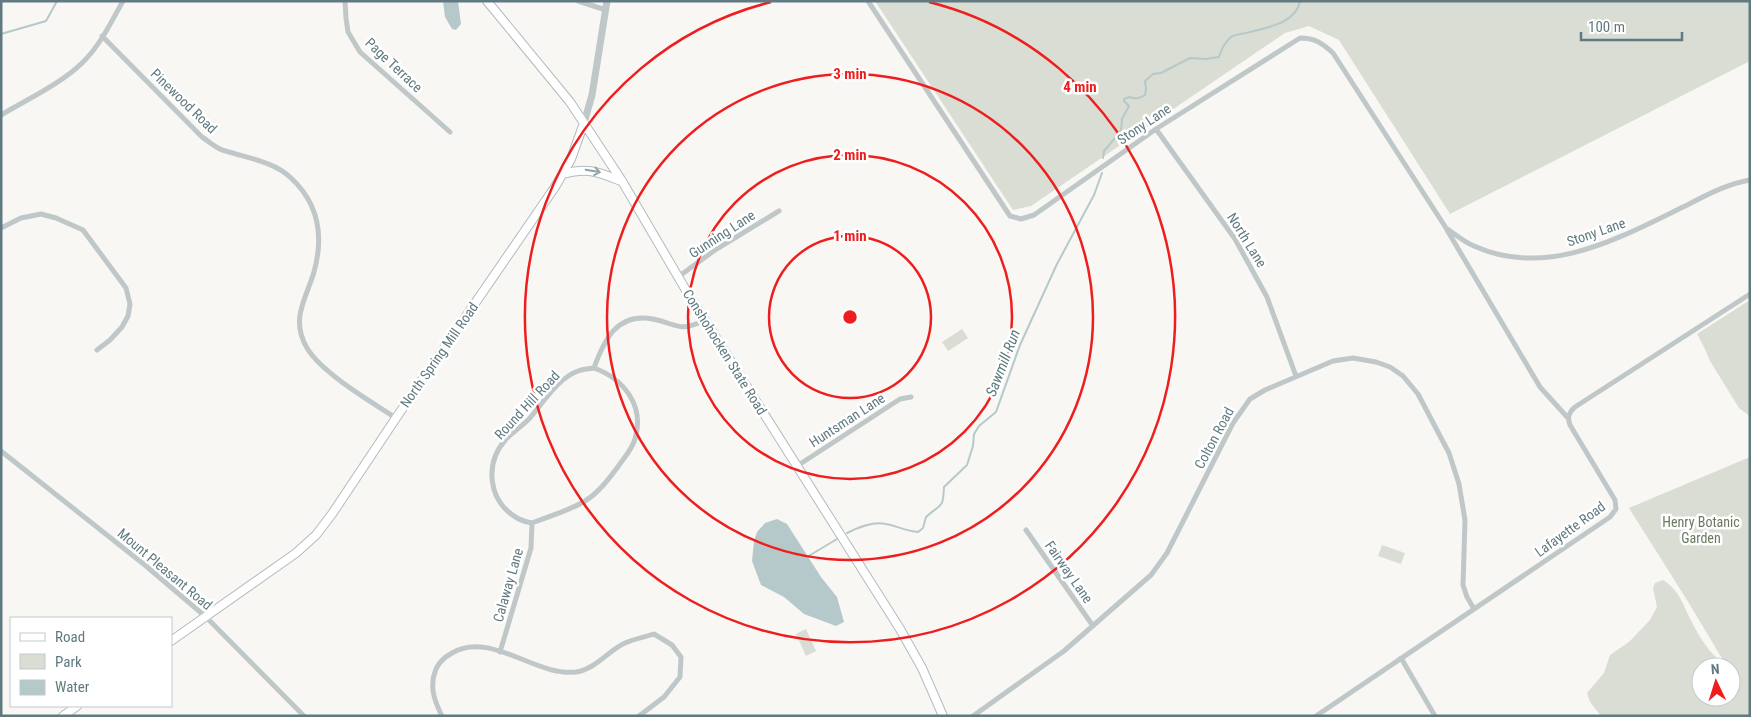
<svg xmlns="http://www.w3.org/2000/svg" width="1751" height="717" font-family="'Roboto Condensed',sans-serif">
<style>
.green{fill:#d9ddd3;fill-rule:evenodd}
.water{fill:#b6c9ca}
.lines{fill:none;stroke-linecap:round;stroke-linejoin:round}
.stream{stroke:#b6c9ca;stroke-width:2}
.secondary-casing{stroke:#b2bbbe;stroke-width:10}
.minor{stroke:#c0c7c9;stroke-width:5}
.tertiary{stroke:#c0c7c9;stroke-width:7}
.secondary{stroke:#fff;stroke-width:8}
.oneway{stroke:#90a2a7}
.ring{fill:none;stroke:#ee1e1e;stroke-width:2.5}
.labels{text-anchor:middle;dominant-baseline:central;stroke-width:5;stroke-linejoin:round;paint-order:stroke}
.street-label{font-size:14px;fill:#617a81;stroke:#fff}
.park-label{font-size:14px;fill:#6a7960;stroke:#fff}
.water-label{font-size:15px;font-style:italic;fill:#5b7b7c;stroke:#fff}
.centre{fill:#ee1e1e;stroke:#fff;stroke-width:2.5}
.ring-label{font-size:15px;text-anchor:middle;font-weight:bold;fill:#ee1e1e;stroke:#fff;stroke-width:5;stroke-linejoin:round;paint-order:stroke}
</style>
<rect width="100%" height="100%" fill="#f8f7f4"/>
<path class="green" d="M875,1H1750V61L1450,214L1339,40L1309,26L1285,33L1031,206L1013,210Z
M1750,300V418L1747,414L1739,408L1710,361L1704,347L1697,334Z
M962,329L968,338L948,351L942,342Z
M1750,457V716H1601L1590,702L1587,693L1604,673L1610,655L1629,642L1650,620L1657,607L1653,588L1655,583L1663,580C1681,592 1682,604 1692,622C1699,637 1711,656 1726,665L1687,600L1629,508ZM1701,667H1731V697H1701Z
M1382,545L1405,553L1401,564L1378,556Z
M806,629L816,651L806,656L796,634Z"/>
<path class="water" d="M443,1H458L461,24L456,30L452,29L445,17Z
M777,519L787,524L821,577L837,597L844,622L836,626L804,614L784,597L761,585L752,561L754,541L757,532L765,523Z"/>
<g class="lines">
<path class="stream" d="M1,34L46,21L57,1
M1103,158L1104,151L1121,131L1122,119L1129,106L1124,101V99L1129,97C1135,99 1139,99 1145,95L1146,88L1145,81L1153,74L1161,73L1190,58L1206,59L1219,57C1221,50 1225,42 1231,37C1235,34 1241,34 1246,33C1265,28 1296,24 1300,1
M847,533C859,527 873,521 886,524C897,526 906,531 918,532L923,528L926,517C941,503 943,510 944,487L967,465L973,446L974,434L979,426L996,412L1020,345L1057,264L1094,195L1102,173
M807,557L837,539"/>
<defs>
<path id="secondary" d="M487,1L570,102L622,181L687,292L900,629L922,668L943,716
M563,174C588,167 598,172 621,181
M171,641L296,553L316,535L332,514L396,418L555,187L571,159L584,123
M63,716L77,706"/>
</defs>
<use href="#secondary" class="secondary-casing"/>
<path class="minor" d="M345,1L346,18L348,32L360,52L450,132
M578,1L606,10
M868,1L1010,216L1021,219L1034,215L1156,129L1300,38C1315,38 1322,43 1333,53L1446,228C1455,234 1464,242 1474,246C1547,279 1619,238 1683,207C1705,196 1726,184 1750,180
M102,36L202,137C207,140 212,145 218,148C223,151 230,152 236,154C254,159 277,164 291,178C318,203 324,236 314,272C306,299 290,319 307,348C322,373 370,401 396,418
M1,115C26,100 62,83 82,63C100,46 111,22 123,1
M1156,129L1235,239L1267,297L1296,376
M1,228L21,218L41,214L56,218L83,230L126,288L130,304L128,316L122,327L110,340L97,350
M1447,230L1540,387L1568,418
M678,277L715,250L779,211
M594,368C624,379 645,406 635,439C632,450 623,459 617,468C608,480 598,493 585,501C569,511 549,516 532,523C527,522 522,521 517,518C488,501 484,464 506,439C513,432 522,426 529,419C543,403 558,378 578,371C583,369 589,369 594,368Z
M594,368C604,340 617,312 653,319C677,324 679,333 705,320
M1,451L146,566L206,617L304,716
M797,466L900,399L911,397
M1026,530L1093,626
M500,652L531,548L532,523
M1401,658L1435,716
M442,716C434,700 429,686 436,669C439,662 445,657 452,653C490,630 536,677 576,672C596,669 609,650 625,643C634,639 645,637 654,634L672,645L681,657L680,677L664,697L639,716
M973,716L1064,651L1151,575L1167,553L1233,423L1250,399L1265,390L1333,361L1353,358L1376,362L1390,367L1403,376L1418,394L1449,453L1459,484L1465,520L1463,585L1467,597L1474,609
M1316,716L1610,517L1616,509L1615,500L1570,425C1567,417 1569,412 1575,407L1750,294"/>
<path class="tertiary" d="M584,123L592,95L607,1"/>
<use href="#secondary" class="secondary"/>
</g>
<defs><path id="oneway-shaft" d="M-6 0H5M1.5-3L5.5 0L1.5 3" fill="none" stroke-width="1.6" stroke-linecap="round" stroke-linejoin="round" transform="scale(1.25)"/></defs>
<use class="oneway" href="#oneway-shaft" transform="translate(593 171) rotate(10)"/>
<g class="ring">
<circle cx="850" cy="317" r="81"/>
<circle cx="850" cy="317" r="162"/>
<circle cx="850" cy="317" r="243"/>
<path d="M929 2A325 325 0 1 1 771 2"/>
</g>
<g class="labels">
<g class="street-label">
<text transform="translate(394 65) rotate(43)">Page Terrace</text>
<text transform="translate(184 101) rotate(44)">Pinewood Road</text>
<text transform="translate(1144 124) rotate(-34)">Stony Lane</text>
<text transform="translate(1596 232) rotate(-19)">Stony Lane</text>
<text transform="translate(722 234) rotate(-33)">Gunning Lane</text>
<text transform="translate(1247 240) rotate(58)">North Lane</text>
<text transform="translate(725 352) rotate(58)">Conshohocken State Road</text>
<text transform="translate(439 355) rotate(-55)">North Spring Mill Road</text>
<text transform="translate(527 405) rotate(-47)">Round Hill Road</text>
<text transform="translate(847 420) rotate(-33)">Huntsman Lane</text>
<text transform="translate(1214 438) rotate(-62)">Colton Road</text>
<text transform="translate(1570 529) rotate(-36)">Lafayette Road</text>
<text transform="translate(165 569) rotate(40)">Mount Pleasant Road</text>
<text transform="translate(1069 572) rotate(55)">Fairway Lane</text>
<text transform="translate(508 585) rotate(-74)">Calaway Lane</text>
</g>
<g class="park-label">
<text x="1701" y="522">Henry Botanic<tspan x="1701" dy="16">Garden</tspan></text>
</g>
<g class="water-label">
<text transform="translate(1003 363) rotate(-69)">Sawmill Run</text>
</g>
</g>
<circle cx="850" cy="317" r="8" class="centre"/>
<g class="ring-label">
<text x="850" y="79">3 min</text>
<text x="1080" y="92">4 min</text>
<text x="850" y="160">2 min</text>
<text x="850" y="241">1 min</text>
</g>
<rect width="1751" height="717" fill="none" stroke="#617a81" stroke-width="5"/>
<rect x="10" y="617" width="162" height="90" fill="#ffffff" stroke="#c0cacd"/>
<rect x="20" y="633" width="25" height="8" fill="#ffffff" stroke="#c0cacd"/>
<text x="55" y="642" font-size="15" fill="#617a81">Road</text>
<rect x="20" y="654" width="25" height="15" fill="#d9ddd3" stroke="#c0cacd"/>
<text x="55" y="667" font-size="15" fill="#617a81">Park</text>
<rect x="20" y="680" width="25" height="15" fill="#b6c9ca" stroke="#c0cacd"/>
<text x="55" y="692" font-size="15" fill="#617a81">Water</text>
<g transform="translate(1716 682) rotate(356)"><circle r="24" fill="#ffffff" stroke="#c0cacd"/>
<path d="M0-4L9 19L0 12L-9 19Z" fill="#ee1e1e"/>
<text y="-8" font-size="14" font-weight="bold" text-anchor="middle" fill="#617a81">N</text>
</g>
<path d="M1581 32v8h101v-8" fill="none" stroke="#617a81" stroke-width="2.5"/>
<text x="1588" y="32" font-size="15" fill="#617a81" stroke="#ffffff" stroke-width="4" paint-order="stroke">100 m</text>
</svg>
